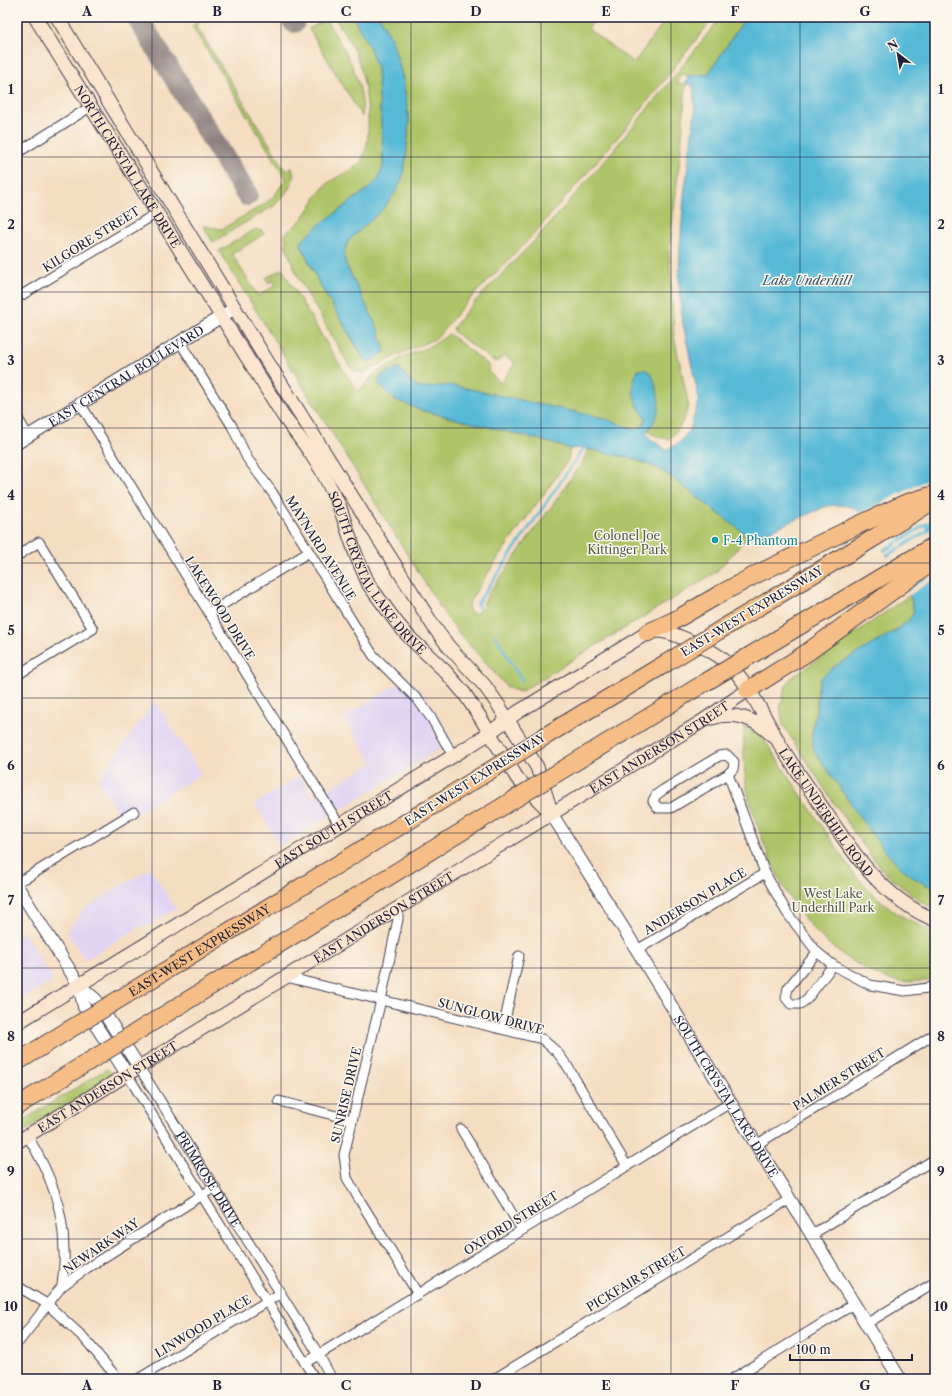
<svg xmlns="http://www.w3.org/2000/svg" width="952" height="1396" font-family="'Libre Caslon Text',serif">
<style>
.built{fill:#e1d4f3}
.green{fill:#aec468;stroke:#687352}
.water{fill:#59b9d7;stroke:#3e6e89}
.pier{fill:#f5ddc1}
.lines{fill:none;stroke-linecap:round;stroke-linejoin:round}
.stream{stroke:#59b9d7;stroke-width:2.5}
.taxiway{stroke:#8c807e;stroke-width:22}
.minor-casing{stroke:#423e4f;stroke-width:11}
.tertiary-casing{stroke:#423e4f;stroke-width:14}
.secondary-casing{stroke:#423e4f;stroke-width:15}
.motorway-casing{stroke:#423e4f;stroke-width:19}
.minor{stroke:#fff;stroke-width:9}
.tertiary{stroke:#fff;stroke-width:12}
.secondary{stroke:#fbe5cf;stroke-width:13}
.motorway{stroke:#f6be86;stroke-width:17}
.motorway-bridge-casing{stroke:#423e4f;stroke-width:19;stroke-linecap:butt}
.motorway-bridge{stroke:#f6be86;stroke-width:17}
.grid{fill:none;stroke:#22223b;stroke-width:1;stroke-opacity:0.55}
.culture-dot{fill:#0f9aa8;stroke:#fbf7ec;stroke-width:1.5}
.labels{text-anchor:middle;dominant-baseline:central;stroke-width:3;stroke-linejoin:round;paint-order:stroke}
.street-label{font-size:12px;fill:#22223b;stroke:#fbf7ec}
.park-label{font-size:12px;fill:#535b4b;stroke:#fbf7ec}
.culture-label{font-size:12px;fill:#0d838f;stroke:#fbf7ec;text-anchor:start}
.water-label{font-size:13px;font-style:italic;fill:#355772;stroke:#fbf7ec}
.neatline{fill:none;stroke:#22223b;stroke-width:1.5}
.grid-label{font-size:13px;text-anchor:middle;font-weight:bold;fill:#22223b}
</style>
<rect width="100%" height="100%" fill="#fbf7ec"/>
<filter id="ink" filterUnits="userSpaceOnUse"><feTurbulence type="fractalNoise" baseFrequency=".025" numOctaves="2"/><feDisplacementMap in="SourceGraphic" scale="8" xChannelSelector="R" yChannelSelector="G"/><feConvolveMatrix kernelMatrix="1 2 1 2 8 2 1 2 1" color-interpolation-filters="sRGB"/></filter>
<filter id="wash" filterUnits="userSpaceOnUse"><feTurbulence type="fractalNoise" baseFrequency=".012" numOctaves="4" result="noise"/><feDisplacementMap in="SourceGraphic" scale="16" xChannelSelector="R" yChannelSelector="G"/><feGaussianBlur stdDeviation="0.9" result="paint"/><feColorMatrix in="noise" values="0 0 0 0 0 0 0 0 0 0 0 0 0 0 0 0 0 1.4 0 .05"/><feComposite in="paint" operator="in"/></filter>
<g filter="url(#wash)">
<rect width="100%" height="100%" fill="#f5ddc1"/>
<path class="built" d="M407,678L426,697L452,739L440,749L280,846L255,804L300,776L314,798L372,763L344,717Z
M155,700L201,774L122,821L98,780Z
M150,868L176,909L144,928L142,925L85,960L67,931L83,910Z
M24,933L53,980L17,1003V937Z"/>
<path class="green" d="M318,17H324C342,46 366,81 362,117L309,29L321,22Z
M334,17H353L370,48L377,69L383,149V167L378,179L368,189L342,208L301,245L321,287L365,361L369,362L385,352L378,329L346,265L344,256L345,249L349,240L383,209L406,160L409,121L403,79L393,43L380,17H597L588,29L634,63L667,17H714L631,122L532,236L462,307L437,338L406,351L363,373L354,371L350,367L298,277L286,247L285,234C292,228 300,222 305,215C312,206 316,195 324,187C334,176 352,173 361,161C375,140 366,80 357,57C351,43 342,29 334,17Z
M721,17H746L708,74L688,76L680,74L678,83L686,84L681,148L669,252L674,336L688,402C688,414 679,432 669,439L659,437L650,433L649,428L652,424L636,404L646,419L643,426L635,431L603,418L419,388L407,378L401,370C392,371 382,371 378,381L394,399L420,410L541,440L570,449L568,460L500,555L471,599L468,606L470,612L474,614L482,609L484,602L489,593L564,489L577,469L580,466L589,449C616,455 642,459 666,473L748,536L727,560L716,572L697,584L520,692L508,688L458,632L445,615L219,251L252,231L256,229L262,231L264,234L232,254L258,296L276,285L273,280L269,283L266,278L282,269L331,351L358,392L370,379L378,372L405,356L424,349L438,342L449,334L487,364L489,367L488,372L501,383L515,363L504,355L498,362L492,360L454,332L453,328L469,308L535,240L595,172L670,82Z
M199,19L200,22L196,25L286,171L292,168C298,181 284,196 275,205L213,242L203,226L222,229L266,203L274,196L286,179L192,26Z
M910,595L914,612L909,620L818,687L817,705L812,735L889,855L907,871L926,885L935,888V909L923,903L902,887L886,874L870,855L835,805L783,725L780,708L786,686L791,678Z
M744,726L761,735L854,874L874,895L898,914L928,930L935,932V980C922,981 909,983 896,981C882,979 869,971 857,964C803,933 776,881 757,824C755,816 751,807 749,798C743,775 744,750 744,726Z
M107,1069L114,1076L17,1136V1124Z"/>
<path class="water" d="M353,17H380L393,43L403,79L409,121L406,160L402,179L396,192L383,209L349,240L345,249L344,256L346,265L378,329L385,352L369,362L366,361L321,287L301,245L303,240L318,226L368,189L378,179L383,167V149L377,69L370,48Z
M746,17H935V888C899,877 871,834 851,804C839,786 826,768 814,751L812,735L817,705L818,687L821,678L835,666L895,631L909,620L914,612L910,595L862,513L852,507L841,505L827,506L758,536H748L666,473L653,466L634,459L582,448L570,449L541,440L420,410L394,399L379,384L378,381L380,377L397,368L401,370L407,378L419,388L451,385L603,418L635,430L643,426L646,419C634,401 628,390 638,370L645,369C652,373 654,379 656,387C662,407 659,416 646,433L648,437L666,450L679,443L690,430L699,400L682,319L679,284L680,247L684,196L695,111L693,85L686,84L688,76L708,74Z"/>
<path class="pier" d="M935,476V517L881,550L860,514Z
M925,527L927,530L902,544L903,545L899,548L898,547L884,555L883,553L897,545L896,543L900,541L901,542Z
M935,528V569L905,590L886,558Z
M935,572V578L908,596L906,592Z"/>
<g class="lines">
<path class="stream" d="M479,608L477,604L585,446
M495,635L522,681"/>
<path class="taxiway" d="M137,17L247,195
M291,17L294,22"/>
</g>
</g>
<g filter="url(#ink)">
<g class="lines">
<defs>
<g id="minor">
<path d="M17,153L90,107"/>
<path d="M17,298L157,213"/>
<path d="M180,342L232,426L247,458L272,492L373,655L418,700L432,719L453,756"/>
<path d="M80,403L340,826"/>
<path d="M17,417L28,436"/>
<path d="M17,556L39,542L93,629L17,675"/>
<path d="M209,613L309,552"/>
<path d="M727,755L734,762L733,769L728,774L671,808H658L653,801L656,795L663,790L719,756Z"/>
<path d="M728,774L765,873L787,913L817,952L833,965L870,985L905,991L935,987"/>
<path d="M17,881L26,878L134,812"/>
<path d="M398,908V919L381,1000L344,1155L347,1178L359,1199L418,1294"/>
<path d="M637,950L765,873"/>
<path d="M817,952L788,988L786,998L791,1004H800L807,999L833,965"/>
<path d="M286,977L542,1039L557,1052L568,1067L627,1166"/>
<path d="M503,1029L519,956"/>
<path id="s1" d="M139,1067L319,1355L332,1379"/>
<path d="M127,1074L315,1379"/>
<path d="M279,1101L352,1120"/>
<path d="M461,1129L522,1230"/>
<path d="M27,1135C50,1173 64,1208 64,1252C65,1263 63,1275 62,1286"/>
<path d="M756,1145L935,1034"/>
<path d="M811,1235L935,1159"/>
<path d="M17,1286L47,1304L84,1338L118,1379"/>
<path d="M866,1324L935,1282"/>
<path d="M17,1344L62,1286L87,1268L215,1187"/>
<path d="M305,1363L730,1103"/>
<path d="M138,1379L281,1293"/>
<path d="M494,1379L790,1199"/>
<path d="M732,1379L854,1304"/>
</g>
<g id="tertiary">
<path id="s2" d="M17,443L235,308"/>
<path id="s3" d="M551,813L637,950L900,1379"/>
<path d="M17,886L79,985L96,1000L139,1067"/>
<path d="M79,985L84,1007L127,1074"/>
</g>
<g id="secondary">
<path id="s4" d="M35,17L284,417L307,448L322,471L339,505L356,555L369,585L397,623L410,638L445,671L464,693L480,717L517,778L551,813"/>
<path d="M57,17L267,361L434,627L449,647L485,686L499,706L537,767L551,811"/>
<path d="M712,718C734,711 755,719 772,735"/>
<path id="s5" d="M17,1023L453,756L482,738L518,712L647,633C651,632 655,631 659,631C674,632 714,651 725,661C748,681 763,715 778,741C790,763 806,783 820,804C852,851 880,897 935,920"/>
<path id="s6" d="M17,1142L701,722L748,690"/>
</g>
<g id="motorway">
<path d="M720,630L864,544L933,501"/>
<path d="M647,633L677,619L720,594L757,574L854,527L906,503L935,494"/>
<path d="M751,655L935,545"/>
<path d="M748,690L805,654L935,560"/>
<path d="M547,735L663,665"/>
<path d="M567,767L706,682"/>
<path id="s7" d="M126,995L486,773"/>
<path d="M146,1026L505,805"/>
<path d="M17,1062L67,1031"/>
<path d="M17,1106L88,1062"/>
</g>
</defs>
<use href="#minor" class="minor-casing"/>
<use href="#tertiary" class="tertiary-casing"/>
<use href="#secondary" class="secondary-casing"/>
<use href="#motorway" class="motorway-casing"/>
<use href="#minor" class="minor"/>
<use href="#tertiary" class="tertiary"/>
<use href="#secondary" class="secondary"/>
<use href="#motorway" class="motorway"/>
<defs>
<path id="motorway-bridge" d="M663,665L720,630
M706,682L751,655
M486,773L547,735
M505,805L567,767
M67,1031L126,995
M88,1062L146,1026"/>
</defs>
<use href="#motorway-bridge" class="motorway-bridge-casing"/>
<use href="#motorway-bridge" class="motorway-bridge"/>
</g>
</g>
<path class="grid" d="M152,17V1379M281,17V1379M411,17V1379M541,17V1379M671,17V1379M800,17V1379M17,157H935M17,292H935M17,428H935M17,563H935M17,698H935M17,833H935M17,968H935M17,1104H935M17,1239H935"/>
<circle class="culture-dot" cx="715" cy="540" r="4"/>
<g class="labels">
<g class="street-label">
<text stroke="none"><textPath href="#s4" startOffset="176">NORTH CRYSTAL LAKE DRIVE</textPath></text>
<text transform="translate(91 239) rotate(-32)">KILGORE STREET</text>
<text stroke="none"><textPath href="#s2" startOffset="128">EAST CENTRAL BOULEVARD</textPath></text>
<text transform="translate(321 548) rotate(58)">MAYNARD AVENUE</text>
<text stroke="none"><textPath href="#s4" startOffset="654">SOUTH CRYSTAL LAKE DRIVE</textPath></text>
<text transform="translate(220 608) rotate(58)">LAKEWOOD DRIVE</text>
<text transform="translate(752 611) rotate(-31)">EAST-WEST EXPRESSWAY</text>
<text stroke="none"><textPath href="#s6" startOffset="754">EAST ANDERSON STREET</textPath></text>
<text transform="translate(475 779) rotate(-32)">EAST-WEST EXPRESSWAY</text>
<text stroke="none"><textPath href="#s5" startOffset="1009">LAKE UNDERHILL ROAD</textPath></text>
<text stroke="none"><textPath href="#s5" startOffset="371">EAST SOUTH STREET</textPath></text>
<text transform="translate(695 901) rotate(-31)">ANDERSON PLACE</text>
<text stroke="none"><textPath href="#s6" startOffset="430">EAST ANDERSON STREET</textPath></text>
<text stroke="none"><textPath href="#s7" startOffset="86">EAST-WEST EXPRESSWAY</textPath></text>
<text transform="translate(491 1016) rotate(15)">SUNGLOW DRIVE</text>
<text transform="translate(839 1079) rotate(-32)">PALMER STREET</text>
<text stroke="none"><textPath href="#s6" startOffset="106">EAST ANDERSON STREET</textPath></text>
<text transform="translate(346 1095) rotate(-77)">SUNRISE DRIVE</text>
<text stroke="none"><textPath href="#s3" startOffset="333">SOUTH CRYSTAL LAKE DRIVE</textPath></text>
<text stroke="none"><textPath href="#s1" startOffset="132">PRIMROSE DRIVE</textPath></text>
<text transform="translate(511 1223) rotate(-32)">OXFORD STREET</text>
<text transform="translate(101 1246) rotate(-34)">NEWARK WAY</text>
<text transform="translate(636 1279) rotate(-31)">PICKFAIR STREET</text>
<text transform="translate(203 1326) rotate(-31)">LINWOOD PLACE</text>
</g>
<g class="park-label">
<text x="627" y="535">Colonel Joe<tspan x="627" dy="14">Kittinger Park</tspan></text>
<text x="833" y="893">West Lake<tspan x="833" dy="14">Underhill Park</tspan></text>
</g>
<g class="culture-label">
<text x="723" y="540">F-4 Phantom</text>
</g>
<g class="water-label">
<text x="807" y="280">Lake Underhill</text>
</g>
</g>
<rect width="952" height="1396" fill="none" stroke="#fbf7ec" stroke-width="44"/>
<g transform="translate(898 54) rotate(329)" stroke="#fbf7ec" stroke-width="3" paint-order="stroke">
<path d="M0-3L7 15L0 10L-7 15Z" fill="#22223b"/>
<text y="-6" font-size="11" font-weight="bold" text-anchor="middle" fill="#22223b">N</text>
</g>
<path d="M790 1354v6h122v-6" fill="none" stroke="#22223b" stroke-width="2"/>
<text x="796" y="1354" font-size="12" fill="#22223b" stroke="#fbf7ec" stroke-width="3" paint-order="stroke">100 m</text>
<rect x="22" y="22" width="908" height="1352" class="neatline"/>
<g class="grid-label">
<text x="87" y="16">A</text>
<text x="217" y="16">B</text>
<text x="346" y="16">C</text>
<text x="476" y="16">D</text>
<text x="606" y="16">E</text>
<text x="735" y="16">F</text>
<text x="865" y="16">G</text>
<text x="11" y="94">1</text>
<text x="941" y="94">1</text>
<text x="11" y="229">2</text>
<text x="941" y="229">2</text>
<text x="11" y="365">3</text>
<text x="941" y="365">3</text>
<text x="11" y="500">4</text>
<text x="941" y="500">4</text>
<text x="11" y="635">5</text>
<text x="941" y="635">5</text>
<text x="11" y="770">6</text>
<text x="941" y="770">6</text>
<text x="11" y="905">7</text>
<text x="941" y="905">7</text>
<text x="11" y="1041">8</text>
<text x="941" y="1041">8</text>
<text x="11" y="1176">9</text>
<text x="941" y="1176">9</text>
<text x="11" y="1311">10</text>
<text x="941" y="1311">10</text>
<text x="87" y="1390">A</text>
<text x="217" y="1390">B</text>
<text x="346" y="1390">C</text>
<text x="476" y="1390">D</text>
<text x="606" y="1390">E</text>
<text x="735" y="1390">F</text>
<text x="865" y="1390">G</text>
</g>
</svg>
